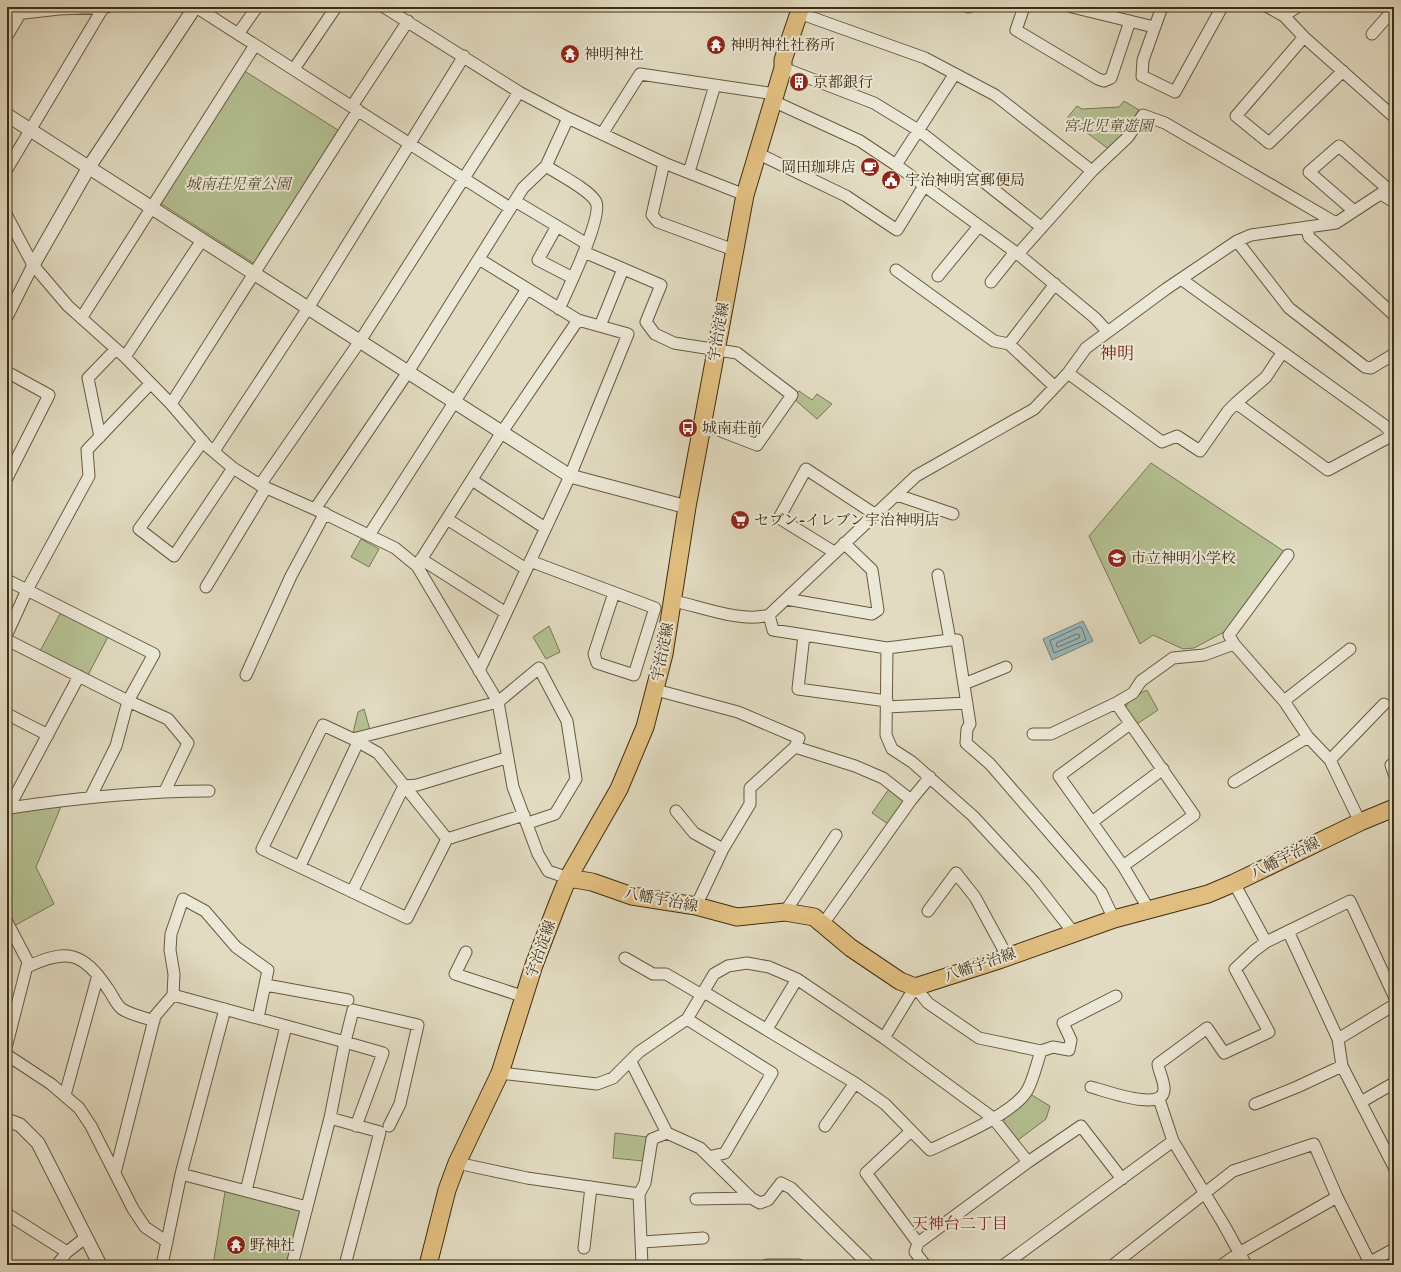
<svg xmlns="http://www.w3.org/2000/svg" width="1401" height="1272" font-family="'IM FELL English','Noto Serif JP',serif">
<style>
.green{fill:#b4c092;stroke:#7a7752}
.water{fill:#99b8bd;stroke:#758179}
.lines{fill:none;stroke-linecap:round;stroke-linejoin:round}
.shore{stroke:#6c7368;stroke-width:1}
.minor-casing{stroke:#68593e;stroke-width:13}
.tertiary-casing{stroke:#68593e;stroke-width:15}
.primary-casing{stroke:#402e12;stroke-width:19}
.minor{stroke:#ece8d7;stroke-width:11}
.tertiary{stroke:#ece8d7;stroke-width:13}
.primary{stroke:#e1be80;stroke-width:17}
.labels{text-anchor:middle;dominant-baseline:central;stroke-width:4;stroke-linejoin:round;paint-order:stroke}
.poi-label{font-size:15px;fill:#402e12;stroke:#ece8d7;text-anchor:start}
.park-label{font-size:15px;font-style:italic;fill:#574b2c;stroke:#ece8d7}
.street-label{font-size:15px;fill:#402e12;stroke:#ece8d7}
.neighbourhood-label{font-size:16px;fill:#7a1f14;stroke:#ece8d7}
.quarter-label{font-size:17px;fill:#7a1f14;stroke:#ece8d7}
</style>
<rect width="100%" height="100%" fill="#e2dbc1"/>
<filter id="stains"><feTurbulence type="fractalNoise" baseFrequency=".005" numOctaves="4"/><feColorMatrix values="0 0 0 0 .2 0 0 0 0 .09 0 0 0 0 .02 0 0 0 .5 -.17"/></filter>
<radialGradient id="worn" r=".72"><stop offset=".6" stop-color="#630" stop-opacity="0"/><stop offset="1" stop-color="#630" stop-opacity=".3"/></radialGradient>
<path class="green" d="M243,70L338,130L255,264L160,203Z
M1124,101L1139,110L1123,136L1110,150L1067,118L1077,106L1082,109L1119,107Z
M799,391L812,400L817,394L832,404L817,419L793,398Z
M1151,463L1285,552L1226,631L1194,648L1183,649L1153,635L1140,644L1089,536Z
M361,539L379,549L369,567L351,557Z
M61,612L109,635L88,675L40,651Z
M549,626L560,652L546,659L533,637Z
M1147,690L1158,710L1137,724L1126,710L1127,703L1135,696Z
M364,709L370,730L353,733L358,712Z
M889,789L901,797L904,804L888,824L872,813Z
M62,804L36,867L54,904L12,927L7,917V819C16,803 45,806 62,804Z
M1030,1094L1050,1106L1046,1119L1018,1140L1003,1123L1005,1117L1018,1109Z
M615,1133L647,1137L643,1161L613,1158Z
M226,1186L307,1207L292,1265H213Z"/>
<path class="water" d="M1083,621L1093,641L1052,660L1043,639Z"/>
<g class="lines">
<path class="shore" d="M1080,627L1082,628L1086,640L1054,653L1050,641Z
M1077,634L1080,635L1079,638L1058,647L1056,646L1057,643Z"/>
<defs>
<path id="minor" d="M196,7L510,208
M384,7L519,92L568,118L664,163L745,195
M968,7H969
M1024,7L1016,30L1098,79L1104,81L1111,78L1130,21
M1072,7L1154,27
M1162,7L1143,60L1142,76L1175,92L1222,7
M1268,7L1284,16L1304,37L1394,117
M799,13L925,58L995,95L1092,171
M7,15L59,9L107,7
M1284,16L1297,7
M238,34L257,7
M1372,34L1394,9
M7,36L20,14
M1304,37L1236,116L1269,143L1343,71
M783,68L874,103L918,130L1041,227
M294,69L336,7
M773,101L860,141L896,165L1018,254L1095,318L1107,331
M352,106L408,21
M602,134L640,74L775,94
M757,153L846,196L897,230L924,186
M664,163L652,215L658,222L734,250
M896,165L954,75
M546,166C558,174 590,190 596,202C603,217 567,291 559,309
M7,169L103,8
M689,172L715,85
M1381,194L1394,202
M515,201L587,244
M1354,211L1309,172L1339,146L1388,189
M7,216L33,265L68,306L125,357L171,404L207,446L233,468L260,485L319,511L395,548L417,566L498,702L513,787L538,854L548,871L568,878
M557,226L538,260L573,278
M1306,227L1309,237L1394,315
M1237,241L1289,308L1365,367L1371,368L1394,354
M584,252L661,285L646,322L655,334L674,343L737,353L792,395L757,445L703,424
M1018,254L1092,171L1128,137L1143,115L1165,123L1336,223
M896,270L994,341L1009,344L1055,387
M938,276L979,226
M1181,279L1384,425L1393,435L1394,434
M991,282L1015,252
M7,317L33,265
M82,317L255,45
M600,326L623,269
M1009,344L1055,284
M1282,353L1266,377L1236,403L1328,470L1393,435L1394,437
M125,357L202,240
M7,372L49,395L7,478
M1068,373L1162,442L1177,436L1200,451L1228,411L1236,403
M171,404L358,110
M100,437L88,378L116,349
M203,441L139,529L174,556L233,468
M214,451L308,308L464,56
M472,480L545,528
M260,485L360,341L519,92
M897,495L953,514
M315,509L408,372L523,188L546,166L568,118
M447,519L526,569
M369,535L527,289
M834,552L779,518L806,469L876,515
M1288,555L1229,635L1234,644L1284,701L1308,737L1330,760L1360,822
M421,559L506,613
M530,561L655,608L634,675L597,663L594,654L614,593
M417,566L502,432L578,320
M7,580L154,654L128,701L116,746L91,796
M206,587L266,488
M786,599L872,614L878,610L872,570L844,543
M674,601C702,607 742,623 769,615L916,476L1034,409L1068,373L1086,348L1166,289L1237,241L1251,235L1336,223L1394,185
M769,615L773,630L887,648L950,640L938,575
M7,634L27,590L89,476L87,450L150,384
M804,635L798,689L887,701
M7,640L128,701L168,719L188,743L165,791
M950,640H957L970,724L967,729L966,743L990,764L1101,892L1114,919
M887,648L886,735L892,749L912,762L973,816L1034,882L1073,932
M479,671L570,476L628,334L578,320L479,259
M246,675L291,576L325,513
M964,684L1006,667
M656,690L738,712L799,738L795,747L750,788V804L723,849L696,906
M1284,701L1350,649
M887,707L967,703
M7,714L48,735
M1130,724L1059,776L1123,866L1148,908
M1033,734H1051L1116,703
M353,739L378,753L447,839
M795,747L855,766L883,778L911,800
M1330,760L1384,704
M1391,765L1394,774
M1234,782L1308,737
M9,808C76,798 140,791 209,791
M7,811L79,676
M676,811L694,833L723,849
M524,815L447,839L407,918L262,849L323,725L353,739L498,702L539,668L567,721L576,779L555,814L528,823
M1092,822L1163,769
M300,866L358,742
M1123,866L1194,815L1116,703L1133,693L1141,681L1173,658L1204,655L1234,644
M1234,883L1266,942
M352,892L404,786L417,785L506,758
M928,911L956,873L975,897L1007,956
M785,912L836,835
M7,922L28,962L7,1044
M823,924L911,800L930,777
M1288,931L1338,1039L1342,1066L1394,1167
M466,952L455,974L525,997
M625,958L653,974H666L702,995
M27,967C67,948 83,952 108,989C112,994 116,1005 122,1009C131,1015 144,1017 154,1021
M266,985L348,1000
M704,992L855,1083L885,1104L930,1150C955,1138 1016,1113 1028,1089C1034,1077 1037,1063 1041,1051
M173,995L345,1042L330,1118L292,1265
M687,1019L772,1073L725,1153L709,1157
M767,1029L797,979
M884,1038L915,987L928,1003L979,1038L1041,1051L1053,1047L1069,1050L1071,1040L1063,1023L1116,996
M1338,1039L1394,1005
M7,1055L51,1084L79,1108L91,1126L133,1209L145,1227L167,1242
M631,1062L667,1133L700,1148L751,1198L760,1203L768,1200L781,1183L791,1188L869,1265
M500,1073L597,1084L613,1078L639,1052L687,1019L714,974L728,966L747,963L769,967L797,979L884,1038L993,1118L1028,1162
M1091,1087C1104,1090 1166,1114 1164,1088C1164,1081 1159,1072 1158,1064L1207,1028L1224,1053L1269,1032L1235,969L1254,951L1266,942L1350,901L1394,996
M65,1095L98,975
M1159,1099L1173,1141L1224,1225L1246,1265
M1361,1102L1394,1083
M1255,1104L1297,1087L1342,1066
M330,1118L380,1132L345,1265
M356,1126L383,1053L345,1042L353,1010L418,1025L400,1104L389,1126
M825,1126L855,1083
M910,1132L866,1173L918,1243
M457,1163L527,1178L639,1194
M115,1173L155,1016L173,995L174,974L170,950L171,934L183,899L205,911L236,947L268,970L258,1018
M181,1174L307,1207
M246,1191L286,1026
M696,1199L751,1198
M7,1214L67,1252
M642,1242L703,1238
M584,1248L591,1187
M57,1265L67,1252L85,1238
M162,1265L181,1174L225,1009
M642,1265L639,1194L645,1183L652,1139L667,1133
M767,1265H799
M925,1265L915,1252L918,1243L1028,1162L1081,1126L1122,1179
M1004,1265L1173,1141
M1113,1265L1233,1171L1314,1144L1337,1197L1370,1263
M1222,1265L1239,1253L1337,1197
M1365,1265L1394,1249"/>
<path id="tertiary" d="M7,115L570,476L687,507
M33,265L89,167L195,7
M7,1120L20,1125L38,1143L100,1265"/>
<path id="primary" d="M568,878L592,882L632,896L696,906L737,917L785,912L814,917L851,948L900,981L915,987L996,961L1114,919L1208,894L1234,883L1360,822L1394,808
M428,1265L447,1190L457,1163L500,1073L534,965L557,905L568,878L619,789L645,727L664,654L687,507L745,195L783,68V60L801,7"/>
</defs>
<use href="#minor" class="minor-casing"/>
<use href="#tertiary" class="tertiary-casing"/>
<use href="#primary" class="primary-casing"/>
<use href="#minor" class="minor"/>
<use href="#tertiary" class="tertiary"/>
<use href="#primary" class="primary"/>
</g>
<defs>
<symbol id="temple-disc" viewBox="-11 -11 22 22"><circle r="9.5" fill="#8f2418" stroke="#ece8d7"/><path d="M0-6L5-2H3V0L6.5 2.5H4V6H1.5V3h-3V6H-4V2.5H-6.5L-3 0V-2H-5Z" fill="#fff"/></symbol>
<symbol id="building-disc" viewBox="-11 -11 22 22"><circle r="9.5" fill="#8f2418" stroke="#ece8d7"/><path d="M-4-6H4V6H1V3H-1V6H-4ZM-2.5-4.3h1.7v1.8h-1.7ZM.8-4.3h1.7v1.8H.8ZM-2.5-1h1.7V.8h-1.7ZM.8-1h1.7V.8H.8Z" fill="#fff"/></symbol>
<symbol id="cafe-disc" viewBox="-11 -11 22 22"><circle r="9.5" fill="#8f2418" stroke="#ece8d7"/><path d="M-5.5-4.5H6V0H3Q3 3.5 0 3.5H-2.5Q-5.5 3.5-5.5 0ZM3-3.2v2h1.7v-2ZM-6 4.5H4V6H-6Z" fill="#fff"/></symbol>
<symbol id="civic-disc" viewBox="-11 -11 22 22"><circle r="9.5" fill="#8f2418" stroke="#ece8d7"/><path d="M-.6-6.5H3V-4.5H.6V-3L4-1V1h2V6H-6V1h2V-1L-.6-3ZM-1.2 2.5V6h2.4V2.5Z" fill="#fff"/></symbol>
<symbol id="bus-disc" viewBox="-11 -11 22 22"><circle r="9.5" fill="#8f2418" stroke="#ece8d7"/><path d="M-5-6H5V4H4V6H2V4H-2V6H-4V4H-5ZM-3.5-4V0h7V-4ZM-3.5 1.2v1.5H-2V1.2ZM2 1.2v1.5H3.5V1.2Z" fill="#fff"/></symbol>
<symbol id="supermarket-disc" viewBox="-11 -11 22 22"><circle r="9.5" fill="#8f2418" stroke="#ece8d7"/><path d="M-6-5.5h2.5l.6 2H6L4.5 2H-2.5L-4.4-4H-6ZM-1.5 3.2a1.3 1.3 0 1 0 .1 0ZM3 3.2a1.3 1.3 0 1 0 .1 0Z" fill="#fff"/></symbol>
<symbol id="school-disc" viewBox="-11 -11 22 22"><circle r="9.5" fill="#8f2418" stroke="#ece8d7"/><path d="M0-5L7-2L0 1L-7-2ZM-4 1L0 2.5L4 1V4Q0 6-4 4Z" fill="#fff"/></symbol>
</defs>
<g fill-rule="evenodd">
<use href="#temple-disc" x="705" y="34" width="22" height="22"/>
<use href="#temple-disc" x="559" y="43" width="22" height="22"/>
<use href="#building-disc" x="788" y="71" width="22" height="22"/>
<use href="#cafe-disc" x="859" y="156" width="22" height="22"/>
<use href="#civic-disc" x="880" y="169" width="22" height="22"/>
<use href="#bus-disc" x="677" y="417" width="22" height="22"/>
<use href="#supermarket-disc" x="729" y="509" width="22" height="22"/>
<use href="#school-disc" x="1106" y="547" width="22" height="22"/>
<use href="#temple-disc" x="225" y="1234" width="22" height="22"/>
</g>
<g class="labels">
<g class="poi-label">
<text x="730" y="45">神明神社社務所</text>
<text x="584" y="54">神明神社</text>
<text x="813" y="82">京都銀行</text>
<text x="856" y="167" text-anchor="end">岡田珈琲店</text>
<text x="905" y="180">宇治神明宮郵便局</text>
<text x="702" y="428">城南荘前</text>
<text x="754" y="520">セブン-イレブン宇治神明店</text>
<text x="1131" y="558">市立神明小学校</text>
<text x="250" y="1245">野神社</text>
</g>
<g class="park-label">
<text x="1108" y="126">宮北児童遊園</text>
<text x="238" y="184">城南荘児童公園</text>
</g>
<g class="street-label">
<text transform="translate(719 332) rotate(-80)">宇治淀線</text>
<text transform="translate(663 652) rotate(-79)">宇治淀線</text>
<text transform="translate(1285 858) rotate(-26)">八幡宇治線</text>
<text transform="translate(661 900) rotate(11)">八幡宇治線</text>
<text transform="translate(541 949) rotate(-70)">宇治淀線</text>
<text transform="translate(980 965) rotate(-19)">八幡宇治線</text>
</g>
<g class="neighbourhood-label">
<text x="960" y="1225">天神台二丁目</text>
</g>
<g class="quarter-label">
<text x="1117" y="354">神明</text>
</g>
</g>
<rect width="1401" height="1272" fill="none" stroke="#e2dbc1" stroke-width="24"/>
<rect x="8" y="8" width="1385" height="1256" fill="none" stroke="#402e12" stroke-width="2"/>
<rect x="12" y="12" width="1377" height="1248" fill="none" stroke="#402e12"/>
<rect width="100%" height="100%" filter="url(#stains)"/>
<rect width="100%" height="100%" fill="url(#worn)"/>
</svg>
